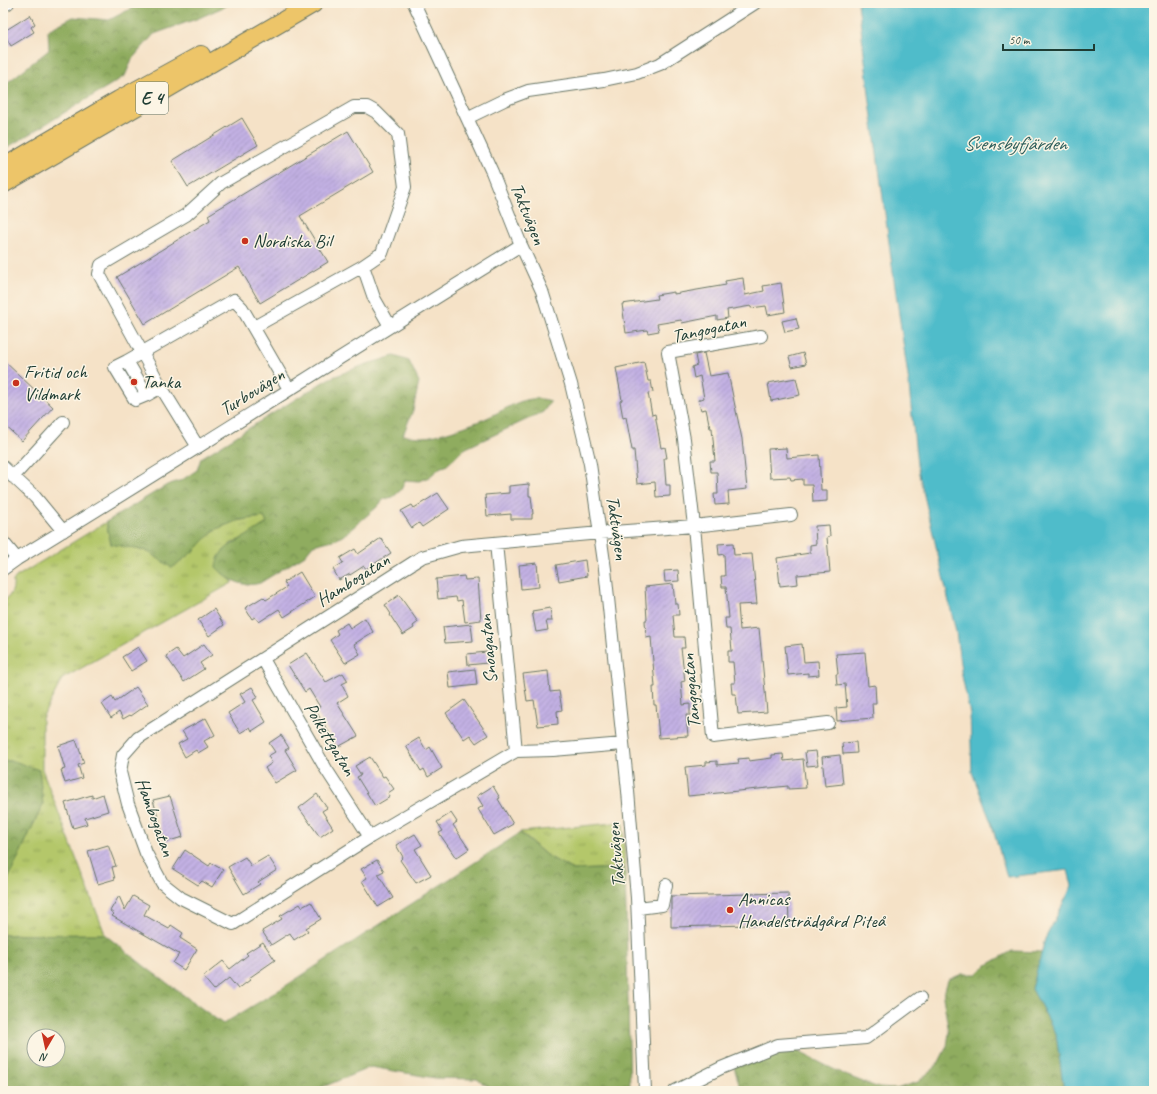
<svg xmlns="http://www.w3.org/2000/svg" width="1157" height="1094" font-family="Caveat,sans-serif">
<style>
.grass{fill:url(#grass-tufts);stroke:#6a8250}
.forest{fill:url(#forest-crowns);stroke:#57744a;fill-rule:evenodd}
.water{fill:#4fbcca;stroke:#377c7f}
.building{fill:url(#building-hatch)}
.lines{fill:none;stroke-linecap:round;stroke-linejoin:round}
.minor-casing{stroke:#6a7767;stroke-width:14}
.highway-casing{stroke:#6a7767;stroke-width:20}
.minor{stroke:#fff;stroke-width:12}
.highway{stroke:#edc569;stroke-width:18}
.poi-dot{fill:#c8321e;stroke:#fcf5e5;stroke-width:1.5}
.labels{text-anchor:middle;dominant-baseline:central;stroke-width:3;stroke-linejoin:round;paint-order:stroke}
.shield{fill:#fcf5e5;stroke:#617469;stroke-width:1}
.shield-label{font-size:18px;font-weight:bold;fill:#1f3d34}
.street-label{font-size:19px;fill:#1f3d34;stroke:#fcf5e5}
.poi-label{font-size:19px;fill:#1f3d34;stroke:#fcf5e5;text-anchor:start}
.water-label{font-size:20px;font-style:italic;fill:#2b5d5a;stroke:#fcf5e5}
</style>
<defs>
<pattern id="grass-tufts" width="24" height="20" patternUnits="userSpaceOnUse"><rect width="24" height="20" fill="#b4c76b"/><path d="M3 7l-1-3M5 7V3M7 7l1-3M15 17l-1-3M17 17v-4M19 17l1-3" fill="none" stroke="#92a359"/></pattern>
<pattern id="forest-crowns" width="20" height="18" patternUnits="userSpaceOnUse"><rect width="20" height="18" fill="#8fac5f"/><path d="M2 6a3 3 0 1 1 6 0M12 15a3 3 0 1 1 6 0" fill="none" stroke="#748d4f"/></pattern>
<pattern id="building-hatch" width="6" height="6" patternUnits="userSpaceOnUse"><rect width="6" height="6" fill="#c3b1e4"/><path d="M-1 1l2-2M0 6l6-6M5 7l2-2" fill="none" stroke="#9e91ba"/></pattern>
</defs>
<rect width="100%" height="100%" fill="#fcf5e5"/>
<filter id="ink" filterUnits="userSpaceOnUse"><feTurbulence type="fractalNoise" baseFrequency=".025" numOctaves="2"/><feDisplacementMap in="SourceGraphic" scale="8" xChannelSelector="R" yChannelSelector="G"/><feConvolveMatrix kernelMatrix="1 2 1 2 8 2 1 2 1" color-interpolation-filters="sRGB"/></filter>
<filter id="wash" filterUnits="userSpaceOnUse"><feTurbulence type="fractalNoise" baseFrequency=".012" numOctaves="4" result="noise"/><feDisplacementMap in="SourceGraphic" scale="16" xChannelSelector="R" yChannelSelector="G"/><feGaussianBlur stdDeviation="0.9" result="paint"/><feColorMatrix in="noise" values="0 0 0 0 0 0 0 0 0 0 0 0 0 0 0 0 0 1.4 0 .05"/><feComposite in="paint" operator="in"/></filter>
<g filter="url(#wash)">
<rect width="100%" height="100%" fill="#f5e2c7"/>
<path class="grass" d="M264,517L267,523L247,536L230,544L221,572L232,581V583L62,679L42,718V769L105,934L3,935V890L43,804L14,761H3V602C11,595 14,591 13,581L16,577L106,522L111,544L147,551L157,558L211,533C226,521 246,519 264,517Z
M623,822L625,868L573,870L546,855L520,832Z"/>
<path class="forest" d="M142,3H232L199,18L154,34L132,59L125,76L3,150V86L49,50L48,30L73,17L109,20Z
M394,356L409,361L419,382L413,410L403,435C409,436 416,437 422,437C437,437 473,424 487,418C509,408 525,393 551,401L543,412L464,449L446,466L441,467L429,477L419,481L405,480L401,490L393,497L384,499L377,507L344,535L337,539L313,545L305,555L260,583C243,588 228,580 216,567C218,548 234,544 248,535C254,531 261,527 267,523L264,517L239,520L214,530L195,550L172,568L147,551L111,544L106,522L167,485L182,480L197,470L201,458L328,379L364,365Z
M3,761H14L39,770L43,804L3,890Z
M520,833L546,855L573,870L625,868L630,1091H494L477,1079L435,1078L371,1067L313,1091H3V935L104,934L148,969L223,1024L284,987ZM34,1036H58V1060H34Z
M1012,951L1042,952L1032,989L1056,1034L1064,1091H741L733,1063L785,1045L845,1075L879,1088L896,1089L918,1082L938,1064L947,1046L949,1033L943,997L948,980L962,974H977L987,965Z"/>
<path class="water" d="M858,3H1154V1091H1064L1056,1034L1032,989L1045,939L1072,886L1068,870L1007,877L992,825L972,772L970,714L961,671L956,632L917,465L908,376L894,280L870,102Z"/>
<g id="blocks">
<path class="building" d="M30,15L35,24L31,27L34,32L11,46L3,32Z
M242,118L258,145L188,187L172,161Z
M348,131L373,172L300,216L328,262L260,303L239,267L145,324L117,277L210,220L208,215Z
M743,278L745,295L764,291L763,286L781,283L785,312L768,315L766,306L751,308V306L727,310L728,318L717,320V316L682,323L681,320L657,324L659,331L648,333L647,330L626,333L622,304L657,299L656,295L674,292V294L726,285L725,281Z
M796,318L799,329L785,332L782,321Z
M704,353L709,376L728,373L742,439L747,489L728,491L729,504L715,505L714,494H718L717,472H711L710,461H715L712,428H710L706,409L701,410L698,400L704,398L700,376L694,378L692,367L697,365L695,355Z
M803,353L806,364L792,367L789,357Z
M3,360L53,407L22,441L3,424Z
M644,362L648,381H651L653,392L648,393L652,415L655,414L661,448L665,447L667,458H664L666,485H670V496L656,497L655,482L637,484L634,450H632L626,417L623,418L620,401L622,400L616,368Z
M796,378L800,395L771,401L768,383Z
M786,448L787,458L819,455L821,490H827V501L813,502L812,485H803V479L791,480L790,477L770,478L768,449Z
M529,484V496H531L533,514H532V519H511V514L487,516L485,495L509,493V486Z
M438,493L449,509L422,527L419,523L412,528L401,511L412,505L414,508Z
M829,525L830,536L827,537L830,572L797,575L798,584L780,586L777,558L810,553V545L816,544L815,526Z
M381,538L391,553L366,569L364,566L350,575V574L339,580L333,569L343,563L340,558L355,549L358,554Z
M733,543L734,555L752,554L757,604L738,605L740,630L759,628L767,712L738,714L736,694H732L731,683H735L733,662H728V651H732L730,629H726L725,618H729L726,587H722L721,576H725L724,554L719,555L718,544Z
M585,560L587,576L559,581L556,565Z
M537,563L539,587L521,589L519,565Z
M678,570L679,581L665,582L664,571Z
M300,572L315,597L284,617L279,609L259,622L255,617L252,619L245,608L263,597L266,600L287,587L284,582Z
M464,576L465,580L478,579L481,620L465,622L462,600L457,601L456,597L438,599L436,579Z
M673,584L675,604H678L679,615H673L675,637H684L685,648H681L685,681L681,682L683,705L690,704V715H686L688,736L659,738L656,705H654L653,687H655L651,637L646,638L645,620H647L645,587Z
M399,595L418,622L413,626L414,628L403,635L390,615L391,614L385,605Z
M550,608L552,621H546L548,630L536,632L532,611Z
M214,609L224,625L209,636L198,620Z
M365,618L373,632L354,644L360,654L345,663L330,640L338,634L336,630L347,623L350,628Z
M471,624L473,641L445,643L443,627Z
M204,644L212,655L200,663L204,669L184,682L166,656L176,649L183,658Z
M802,644L804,662L818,661L819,675L808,676V673L788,675L785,646Z
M138,647L147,661L131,671L122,657Z
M487,652L488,663L468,665L467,654Z
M865,652L868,686L875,685L876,703H872L873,718L837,721L836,708L847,707L845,684L837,685L836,674H838L836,654Z
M307,653L326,682L343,673L348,681L342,684L348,696L337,703L358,736L338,747L315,710L320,707L309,689L305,692L288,665Z
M475,669L477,685L450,688L448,672Z
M548,671L550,692L559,691L562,710L557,711L558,724L538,726L534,700L527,701L523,674Z
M136,687L148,704L131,716L130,715L123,719L119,712L111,718L102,704L112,697L115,702Z
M252,687L258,697L253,700L266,722L252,731L250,727L240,733L228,713L245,702L240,694Z
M464,700L488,735L476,743L470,735L464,739L446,713Z
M206,718L215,735L204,741L208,747L198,753L196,750L185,757L178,744L187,739L182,731Z
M281,735L289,748L285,750L297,770L275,783L265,768L272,763L268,756L275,752L269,743Z
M419,738L426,750L430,747L442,768L428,777L424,769L421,771L406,746Z
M76,740L84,763L78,765L82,778L65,783L61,770L65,769L58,746Z
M856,742L857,753L843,754L842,743Z
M816,751L818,765L807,766L805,752Z
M783,754L784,761L803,759L806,788L788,789V786L688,796L685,767L706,765V762L717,761V765L739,763L738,759L749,758V761L772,758V755Z
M840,755L843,784L825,786L822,757Z
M370,757L383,777L385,776L394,789L388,793L390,797L375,806L357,777L361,775L355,766Z
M493,786L500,798L498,799L513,824L494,835L478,809L483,806L477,796Z
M103,794L108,811L85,818L87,824L73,828L65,803L92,795V798Z
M317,794L327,808L322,811L333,828L320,837L299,808Z
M170,796L183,837L165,842L153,800Z
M451,813L457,822L453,825L469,849L456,858L439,833L443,831L437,822Z
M415,834L422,845L415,849L431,875L416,883L400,860L403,857L396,845Z
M108,845L116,866L112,867L115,879L98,884L88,851Z
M185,850L209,866L211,863L223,870L212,887L202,881L198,885L173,869Z
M268,856L277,870L258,882L260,884L244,894L228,867L245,857L251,866Z
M377,860L384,871L378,874L393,898L378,907L362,881L367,878L361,869Z
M788,893L789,924L671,927V896Z
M119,896L125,910L133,896L149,905L144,915L169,929L171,925L183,933L180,938L197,949L184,970L173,963L179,954L112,916L114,914L110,911Z
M311,902L321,919L306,928L308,931L294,940L290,933L271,945L262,931L282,919L280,916L300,904L302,907Z
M263,942L275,960L249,978L250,980L238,989L229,978L214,990L203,977L223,961L230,969L248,955L246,953Z"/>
</g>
</g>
<g filter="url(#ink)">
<use href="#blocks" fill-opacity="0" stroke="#6a7767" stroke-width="1"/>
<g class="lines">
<defs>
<path id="minor" d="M414,3L492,172L521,245L542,291L571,384L590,464L605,569L628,791L637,898L645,1091
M3,6L8,3
M467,118L504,100L528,91L604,80L637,73L660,64L755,3
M254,327L363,266
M761,336L668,352L684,439L694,526L713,737L828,723
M127,361L115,367L135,400L147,395
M161,387L147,395L127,361L234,300L242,308L289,389
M198,447L161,387L99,274L101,265L186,215L221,183L354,107H367L376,112L398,134L405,187L382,253L363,266L374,298L390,326
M3,467L35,497L63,531
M13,477L63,422
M3,542L17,559
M496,543L516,751
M3,569L17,559C186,456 352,349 521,245
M263,659L326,769L370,837
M623,744L553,750L516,751L370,837L233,924L181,898L162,883L146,853L128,804L120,772L123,755L138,738L422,557L461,546L600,533L694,526L791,515
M638,908L662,905L666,885
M675,1091L721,1068L778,1045L866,1038L920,998"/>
<path id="highway" d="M3,168L119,100L201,55
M3,184L314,3"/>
</defs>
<use href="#minor" class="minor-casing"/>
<use href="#highway" class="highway-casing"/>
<use href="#minor" class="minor"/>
<use href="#highway" class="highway"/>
</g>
</g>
<g class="poi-dot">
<circle cx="245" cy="241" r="4"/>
<circle cx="134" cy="382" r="4"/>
<circle cx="16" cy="383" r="4"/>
<circle cx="730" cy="910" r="4"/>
</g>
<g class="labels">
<rect class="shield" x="136" y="82" width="32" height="32" rx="3"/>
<g class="shield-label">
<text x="152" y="98">E 4</text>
</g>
<g class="street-label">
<text transform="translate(528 214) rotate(68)">Taktvägen</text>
<text transform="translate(709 329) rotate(-12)">Tangogatan</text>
<text transform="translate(252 392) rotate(-32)">Turbovägen</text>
<text transform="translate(617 528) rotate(82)">Taktvägen</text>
<text transform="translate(353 580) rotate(-32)">Hambogatan</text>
<text transform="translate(488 649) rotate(-95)">Snoagatan</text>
<text transform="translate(691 691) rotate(-95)">Tangogatan</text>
<text transform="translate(330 739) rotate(59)">Polkettgatan</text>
<text transform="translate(155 817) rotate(70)">Hambogatan</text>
<text transform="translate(616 855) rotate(-95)">Taktvägen</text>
</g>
<g class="poi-label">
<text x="253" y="241">Nordiska Bil</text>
<text x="24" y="372">Fritid och<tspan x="24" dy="22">Vildmark</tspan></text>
<text x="142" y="382">Tanka</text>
<text x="738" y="899">Annicas<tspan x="738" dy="22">Handelsträdgård Piteå</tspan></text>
</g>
<g class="water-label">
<text x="1015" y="143">Svensbyfjärden</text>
</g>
</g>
<rect width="1157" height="1094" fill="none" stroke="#fcf5e5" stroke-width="16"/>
<g transform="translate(46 1048) rotate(189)"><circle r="19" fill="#fcf5e5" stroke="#a4ab9e"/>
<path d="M0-3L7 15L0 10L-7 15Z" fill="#c8321e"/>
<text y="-6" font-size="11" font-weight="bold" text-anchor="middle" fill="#1f3d34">N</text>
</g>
<path d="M1003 44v6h91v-6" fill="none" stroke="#1f3d34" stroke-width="2"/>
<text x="1009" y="44" font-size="12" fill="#1f3d34" stroke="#fcf5e5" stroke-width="3" paint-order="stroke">50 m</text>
</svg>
